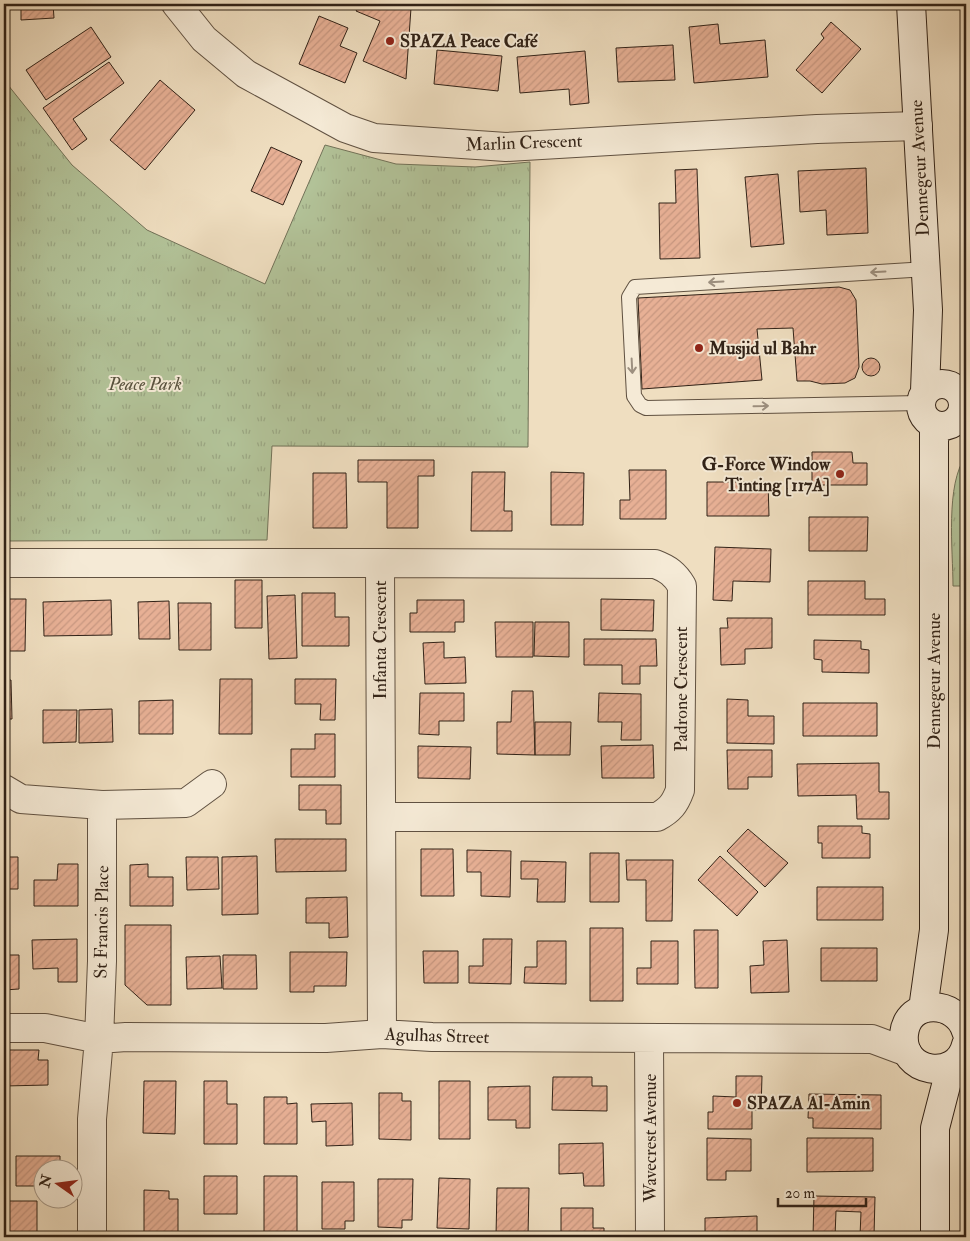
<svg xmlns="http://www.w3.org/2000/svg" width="970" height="1241" font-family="'IM FELL Double Pica',serif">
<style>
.grass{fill:url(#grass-tufts);stroke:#727258}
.building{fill:url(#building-hatch);stroke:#312217}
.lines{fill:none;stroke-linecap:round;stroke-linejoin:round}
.lane-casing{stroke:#605141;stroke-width:16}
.street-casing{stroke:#605141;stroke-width:30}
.secondary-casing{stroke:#312217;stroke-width:30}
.lane{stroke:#f5ead6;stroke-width:14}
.street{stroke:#f5ead6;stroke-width:28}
.secondary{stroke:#f5ead6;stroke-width:28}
.oneway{stroke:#9d9080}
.poi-dot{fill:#8f2418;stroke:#f5ead6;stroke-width:2}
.labels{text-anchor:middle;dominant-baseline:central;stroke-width:4;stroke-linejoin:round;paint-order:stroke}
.poi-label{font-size:18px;font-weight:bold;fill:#312217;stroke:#f5ead6;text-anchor:start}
.street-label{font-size:18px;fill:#312217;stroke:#f5ead6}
.park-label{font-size:18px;font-style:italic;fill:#58523e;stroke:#f5ead6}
</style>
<defs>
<pattern id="grass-tufts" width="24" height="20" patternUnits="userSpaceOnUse" patternTransform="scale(1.25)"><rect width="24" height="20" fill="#b2c298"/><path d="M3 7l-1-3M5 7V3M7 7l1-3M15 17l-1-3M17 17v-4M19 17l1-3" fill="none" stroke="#9aa682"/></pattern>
<pattern id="building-hatch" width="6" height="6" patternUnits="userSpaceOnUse" patternTransform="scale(1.25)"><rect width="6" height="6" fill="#e7b095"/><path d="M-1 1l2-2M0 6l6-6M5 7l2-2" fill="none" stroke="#c79780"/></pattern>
</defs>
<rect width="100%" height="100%" fill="#efdec0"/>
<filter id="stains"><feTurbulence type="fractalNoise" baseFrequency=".004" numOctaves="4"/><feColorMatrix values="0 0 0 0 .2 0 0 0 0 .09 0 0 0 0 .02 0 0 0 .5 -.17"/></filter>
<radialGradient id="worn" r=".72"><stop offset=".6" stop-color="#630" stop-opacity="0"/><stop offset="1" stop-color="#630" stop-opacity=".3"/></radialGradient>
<path class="grass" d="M4,80L72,165L147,230L265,284L325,145L396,164L475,167L530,162L528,447L272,446L267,540L4,541Z
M966,456V586H953C953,551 945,484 966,456Z"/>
<path class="building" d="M21,4H53L54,18L21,20Z
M242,4H255L246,9Z
M360,4H401L411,8L406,79L363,61L380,21L356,11Z
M319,16L348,28L340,46L357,53L345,83L299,64Z
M831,22L861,49L822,93L796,70L824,38L821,34Z
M718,24L720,44L765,40L768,77L694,83L689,27Z
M91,27L111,57L46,100L26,70Z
M673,45L675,80L618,82L616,48Z
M437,50L502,56L498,91L434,84Z
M585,51L589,103L570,105L569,89L520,93L517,57Z
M109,62L124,83L73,119L87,139L72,150L43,108Z
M160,80L195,110L145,170L110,140Z
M271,147L302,161L283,205L251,191Z
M866,168L868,233L827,235L826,210L800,212L798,171Z
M697,169L700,258L660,259L659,203H676L675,170Z
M778,174L784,244L751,247L745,177Z
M839,287L850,290L856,300L859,367L855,378L845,383L822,384L810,381H797L793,328L757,329L762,380L642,389L638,298Z
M862 367a9 9 0 1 1 18 0a9 9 0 1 1-18 0Z
M812,452H852L853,463H867V485H812Z
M358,460H434V476H418V528H387V482H358Z
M629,470H666V519H620V500H630Z
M472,472H505L504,511H512V531H471Z
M551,472L584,473L583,525H551Z
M313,473H346L347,528H313Z
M707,482H768L769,516H707Z
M809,517H868L867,551H809Z
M715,547L771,549L770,582L733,581L732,601L713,600Z
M235,580H262V628H235Z
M808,581H865V599H885V615H808Z
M302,593H335V617H349V646H302Z
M295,595L297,658L269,659L267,596Z
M4,599H26L25,651H4Z
M601,599L654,600L653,631L601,630Z
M111,600L112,635L44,636L43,602Z
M417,600H464V622H455V632H410V613H417Z
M169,601L170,639H139L138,602Z
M178,603H211V650H179Z
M727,618H772V648L745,649V664L721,665L720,628H728Z
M495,622H533V657H496Z
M535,622H569V657L534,656Z
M584,639H656L657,666H640V684H622V665H584Z
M814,640L861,641V649L869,650V673L822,672V660L814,659Z
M444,642V658L465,657L466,683L425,684L423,643Z
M220,679H252V734H219Z
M295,679H336L335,720H320L321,704H295Z
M4,680H11L12,719H5V733Z
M512,691H533L535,755L497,754V722H511Z
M420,693H464V721H439V735L419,734Z
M599,693L641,694V740H621L622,722H598Z
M727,699L748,700V716H774V744L727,743Z
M173,700V734H139V701Z
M803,703H877V736H803Z
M112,709L113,742L79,743V710Z
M43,710H77L76,742L43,743Z
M535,722H571L570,755H535Z
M315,734H335V777H291V749H315Z
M653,745L654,778H602L601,746Z
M418,746L471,747L470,779L418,778Z
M727,750H772V777H748V789H728Z
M879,763V792H889V819H857L856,795L798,796L797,764Z
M299,785H341V824H326V810H299Z
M818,826H862V833L870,834V858H822V843H818Z
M748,829L788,863L765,887L727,851Z
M275,839H346V871L276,872Z
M421,849H453L454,896H421Z
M467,850L511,851L510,897L481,896V872H467Z
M590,853H619V902H590Z
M257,856L258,914L222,915V857Z
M720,856L758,892L737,916L698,880Z
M4,857H18V889H4Z
M186,857H218L219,889L187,890Z
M626,860H673L672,921H646V880H627Z
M521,861L566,862L565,902H537L538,879H521Z
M58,864H78V906H34V880H57Z
M148,864V877H173V906H130V865Z
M817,887H883V920H817Z
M347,897L348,937L329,938V923H306V898Z
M125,925H171V1005H147L125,985Z
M590,928H623V1001H590Z
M694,930H718V988H695Z
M77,939V982H58V968L33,969L32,940Z
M483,939H512L511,984L469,983V966H483Z
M787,940L789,992L751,993L750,966L764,965L763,941Z
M537,941H566V984L524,983L525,967H537Z
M651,941H678V984H637V968H651Z
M821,948H877V981H821Z
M423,951H458V983H424Z
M290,952H347L346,986H314V992H290Z
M4,955H19V989L4,990Z
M223,955H256L257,989H223Z
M220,956L222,988L187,989L186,957Z
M4,1050H39L38,1060H48V1085L4,1086Z
M736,1076H762L761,1110H752V1129H708V1112H713V1096L736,1097Z
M553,1077H592V1086H607V1111L552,1110Z
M144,1081H176L175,1134L143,1133Z
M204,1081H227V1104H237V1144H204Z
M439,1081H470V1139H439Z
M530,1086V1128H516V1120H488V1087Z
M379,1093H402V1101H411V1140L379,1139Z
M809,1094L881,1095V1129L813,1128V1118H808Z
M264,1097H287V1104L297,1103V1144H264Z
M352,1103L353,1145L326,1146V1121L312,1122L311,1104Z
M707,1138L751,1139V1171H726V1180H707Z
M807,1138H873V1171L807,1172Z
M603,1143L604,1186H584L583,1173L559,1174V1144Z
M16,1156H60V1168H42V1186H16Z
M204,1176H237V1214H204Z
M264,1176H297V1237H264Z
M439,1178L470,1179L469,1229L437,1228Z
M378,1179H413L412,1220H402V1228L378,1227Z
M322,1182H354V1221H345V1229H322Z
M497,1188H529L528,1236H496Z
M144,1190L169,1191V1199H178V1237H144Z
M814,1196L875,1197L874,1236H860L861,1212L836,1211L835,1237H813Z
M4,1201H37V1237H4Z
M561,1208H593V1228H604V1237H561Z
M757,1216V1237H705V1218Z"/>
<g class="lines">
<defs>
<path id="lane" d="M920,403L646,408L640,405L634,396L629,297L635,287L927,269"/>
<path id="street" d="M176,4L204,39L246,74L345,128L374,138L506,147L817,129L918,126
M4,563H380L382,1034
M380,563L655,564C668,569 675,574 682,586L680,790C675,804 670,810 657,817H381
M4,789L21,799L102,805L186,803L212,784
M4,1028H45L99,1039L126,1037L326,1038L382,1034L432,1037L872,1039L907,1052
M649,1038L650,1237
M92,1237V1119L99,1039L102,961V805"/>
<path id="secondary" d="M911,4L928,310L925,391
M921 405a21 21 0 1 1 42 0a21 21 0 1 1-42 0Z
M923,1009L934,930V425
M966,1031C957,1000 908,998 904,1034C900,1074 957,1082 966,1045
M935,1237V1128L951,1066"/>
</defs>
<use href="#lane" class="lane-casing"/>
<use href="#street" class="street-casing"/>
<use href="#secondary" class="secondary-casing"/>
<use href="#lane" class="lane"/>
<use href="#street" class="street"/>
<use href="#secondary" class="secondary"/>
</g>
<defs><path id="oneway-shaft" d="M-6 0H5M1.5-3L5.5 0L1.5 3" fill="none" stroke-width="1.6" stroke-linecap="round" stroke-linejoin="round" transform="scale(1.25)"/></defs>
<g class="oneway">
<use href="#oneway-shaft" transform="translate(878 272) rotate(177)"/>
<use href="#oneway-shaft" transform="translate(716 282) rotate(177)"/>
<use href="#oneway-shaft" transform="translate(632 366) rotate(87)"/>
<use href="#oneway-shaft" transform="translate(761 406) rotate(-1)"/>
</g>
<g class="poi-dot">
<circle cx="390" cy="41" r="5"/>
<circle cx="699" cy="348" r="5"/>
<circle cx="840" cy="474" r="5"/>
<circle cx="737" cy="1103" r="5"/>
</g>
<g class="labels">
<g class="poi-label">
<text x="400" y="41">SPAZA Peace Café</text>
<text x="709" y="348">Musjid ul Bahr</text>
<text x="830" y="464" text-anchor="end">G-Force Window<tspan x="830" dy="21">Tinting [117A]</tspan></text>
<text x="747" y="1103">SPAZA Al-Amin</text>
</g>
<g class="street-label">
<text transform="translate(524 143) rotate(-2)">Marlin Crescent</text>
<text transform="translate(920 168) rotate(-93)">Dennegeur Avenue</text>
<text transform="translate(380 640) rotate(-90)">Infanta Crescent</text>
<text transform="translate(934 681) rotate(-90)">Dennegeur Avenue</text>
<text transform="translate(681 689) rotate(-90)">Padrone Crescent</text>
<text transform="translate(102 922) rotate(-89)">St Francis Place</text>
<text transform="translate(437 1036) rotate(2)">Agulhas Street</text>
<text transform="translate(650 1138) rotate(-90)">Wavecrest Avenue</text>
</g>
<g class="park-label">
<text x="145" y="384">Peace Park</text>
</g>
</g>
<rect width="970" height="1241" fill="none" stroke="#efdec0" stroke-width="20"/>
<rect x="5" y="5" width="960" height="1231" fill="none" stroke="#312217" stroke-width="2.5"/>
<rect x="10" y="10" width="950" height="1221" fill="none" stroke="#312217"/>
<g transform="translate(58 1184) rotate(284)"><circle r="24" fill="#f5ead6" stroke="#a79a8a"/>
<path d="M0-4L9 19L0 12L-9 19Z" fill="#8f2418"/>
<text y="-8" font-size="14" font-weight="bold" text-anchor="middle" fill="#312217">N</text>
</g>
<path d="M778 1198v8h88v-8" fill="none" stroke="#312217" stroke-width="2.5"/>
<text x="785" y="1198" font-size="15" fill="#312217" stroke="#f5ead6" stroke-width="4" paint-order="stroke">20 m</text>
<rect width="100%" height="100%" filter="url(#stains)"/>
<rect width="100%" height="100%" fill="url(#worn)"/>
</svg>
